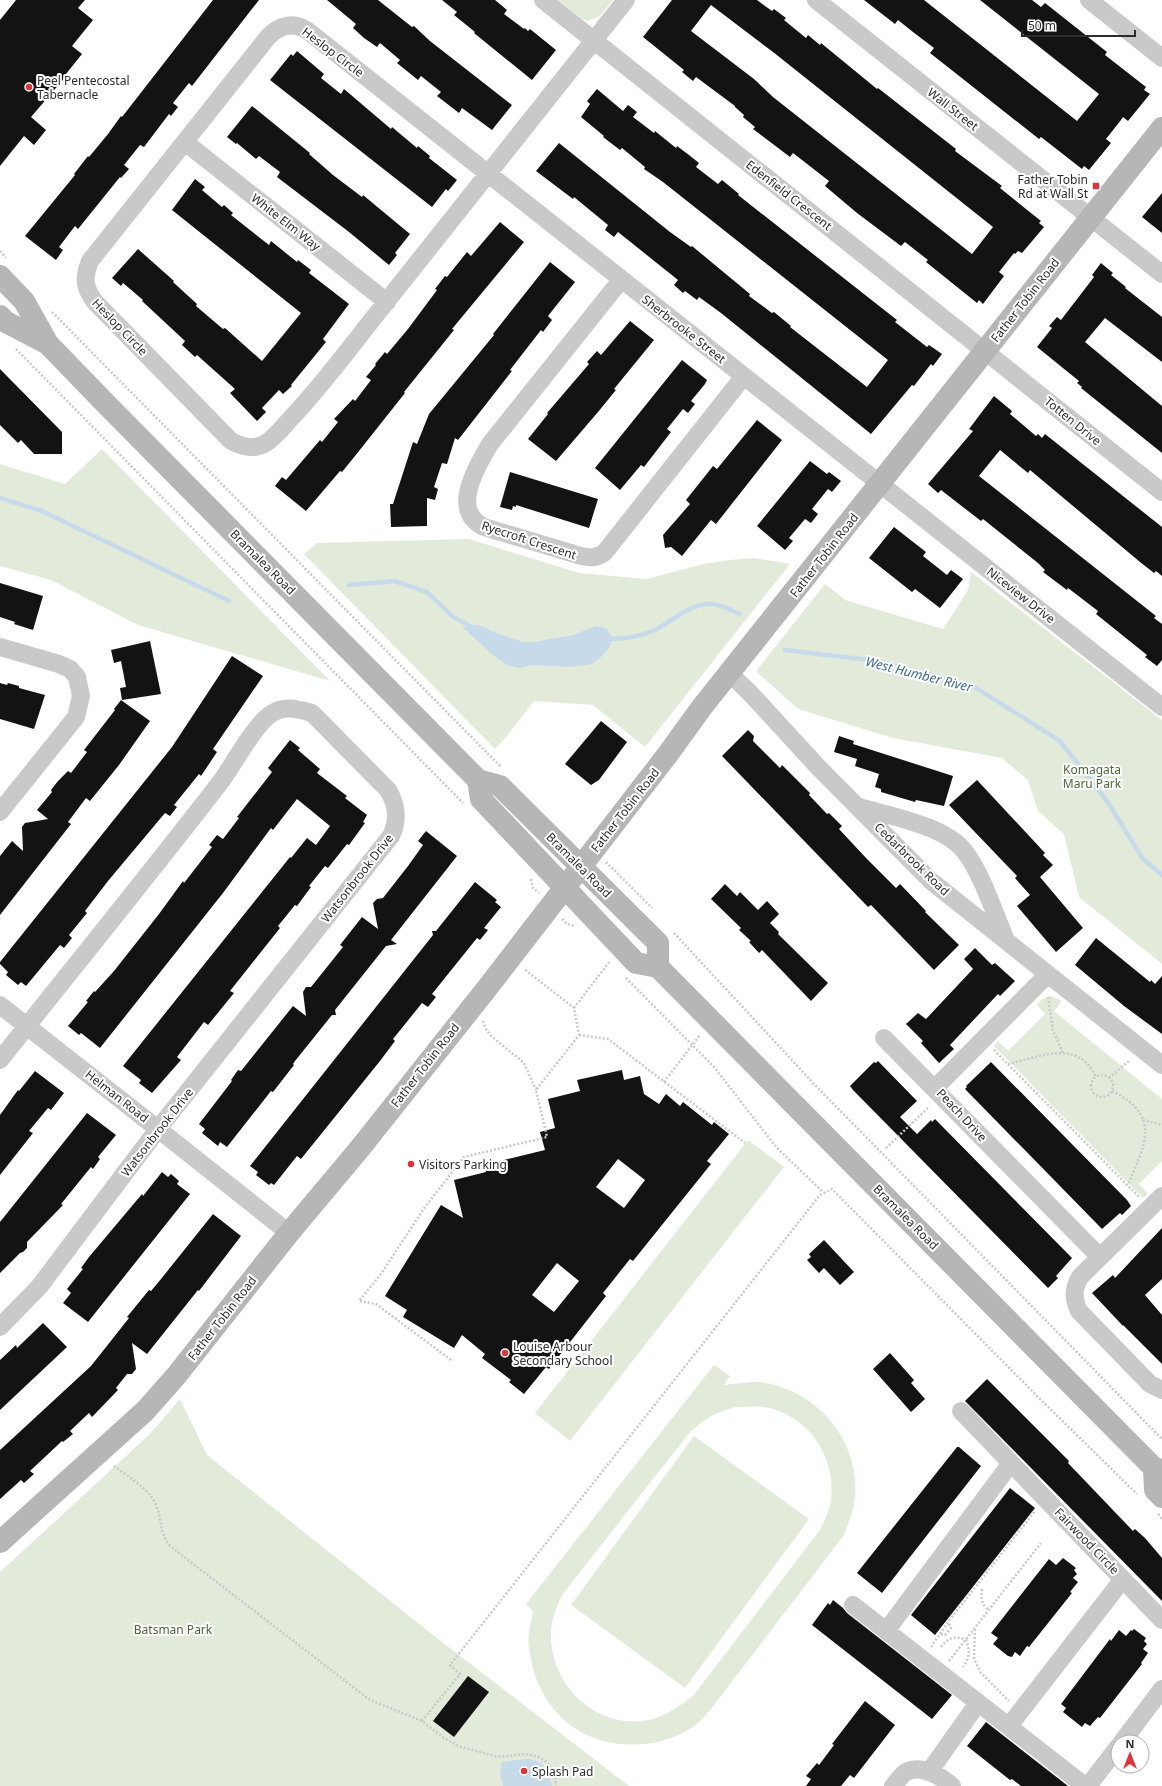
<svg xmlns="http://www.w3.org/2000/svg" width="1162" height="1786" font-family="'Noto Sans',sans-serif">
<style>
.green{fill:#e2eada;fill-rule:evenodd}
.water{fill:#c7dae9}
.lines{fill:none;stroke-linecap:round;stroke-linejoin:round}
.stream{stroke:#c7dae9;stroke-width:4.5}
.building{fill:#131313;fill-rule:evenodd}
.path{stroke:#c9c9c9;stroke-width:2.5;stroke-dasharray:2 2;stroke-linecap:butt}
.street{stroke:#c9c9c9;stroke-width:18}
.secondary{stroke:#b6b6b6;stroke-width:22}
.poi-dot{fill:#dd3539;stroke:#fff;stroke-width:1.5}
.labels{text-anchor:middle;dominant-baseline:central;stroke-width:4;stroke-linejoin:round;paint-order:stroke}
.street-label{font-size:12px;fill:#2c2c2c;stroke:#fff}
.poi-label{font-size:12px;fill:#2c2c2c;stroke:#fff;text-anchor:start}
.park-label{font-size:12px;fill:#4e663c;stroke:#fff}
.water-label{font-size:13px;font-style:italic;fill:#3f698a;stroke:#fff}
</style>
<rect width="100%" height="100%" fill="#fff"/>
<path class="green" d="M558,0H613L600,16L588,21L582,19Z
M102,449L330,681L138,625L51,580L0,566V464L65,484Z
M469,539L579,573L647,579L703,564L730,560L754,558L790,564L645,747L593,705L534,701L507,736L495,749L304,554L317,543Z
M971,572L1162,720V964L1079,897L1064,834L1038,811L1028,780L1002,758L893,738L798,709L756,671L825,584L845,600L943,629L968,590Z
M1051,996L1062,1001L1054,1011L1162,1099V1161L1139,1184L1148,1194L1143,1198L994,1046L998,1041L1008,1051L1045,1014L1037,1005L1042,999Z
M748,1140L784,1167L570,1441L535,1413Z
M714,1365L730,1376L724,1385C735,1384 746,1382 757,1382C816,1387 864,1443 854,1503C853,1514 848,1524 844,1535L711,1709C707,1713 703,1719 699,1722C684,1735 662,1743 643,1744C581,1750 535,1708 529,1647C527,1636 531,1623 533,1611L526,1604ZM736,1407C749,1407 764,1405 776,1410C815,1423 838,1465 830,1505C828,1514 824,1522 820,1530L693,1696C681,1705 670,1713 656,1718C601,1735 549,1687 551,1632C551,1620 557,1606 562,1595L690,1432C704,1419 718,1411 736,1407Z
M180,1399L207,1455L442,1642L629,1786H0V1572L150,1434Z
M694,1436L809,1519L685,1688L571,1605Z"/>
<path class="water" d="M479,625L496,633L523,642H534L573,635L596,626L605,628L610,633L612,639L609,648L600,658L592,664L569,667L532,665L519,668L507,665L494,656L462,627Z
M526,1759C543,1759 550,1771 552,1786H503L500,1773L502,1762Z"/>
<g class="lines">
<path class="stream" d="M0,498L42,511L229,601
M349,585L395,581L427,592L453,617L474,628
M606,639C622,639 640,637 655,630C672,621 692,602 713,604C722,605 732,611 740,614
M785,650L877,661L973,686L1060,741L1107,801L1143,859L1162,875"/>
</g>
<path class="building" d="M16,0H85L78,8L93,20L72,46L82,54L66,74L67,75L31,117L46,130L34,145L24,136L0,166V20Z
M213,0H259L192,86L189,83L173,103L178,107L171,116L169,114L144,147L140,145L124,165L129,169L121,178L120,177L78,229L75,226L59,247L63,250L56,260L25,236L75,175L74,174L88,156L89,157L108,134L121,116L122,117Z
M327,0H378L412,27L414,26L430,41L512,105L492,130L462,108L459,113L437,96L441,92L421,76L418,80L397,63L400,60L380,43L377,47L364,38L353,28L356,24Z
M442,0H495L507,10L504,14L524,29L525,28L528,31L530,29L556,50L532,80L474,33L475,32L454,15L457,12Z
M672,0H757L772,11L774,9L786,18L784,20L806,38L808,35L820,45L821,43L877,89L878,88L956,149L955,151L1002,186L1000,188L1041,221L1039,223L1044,227L1022,253L1018,251L1015,254L1014,253L999,272L1004,276L983,304L979,300L977,303L926,262L928,260L905,242L901,246L857,213L825,186L829,181L793,153L790,157L753,129L755,127L743,117L744,115L735,107V106L696,77L693,81L682,72L684,70L643,37ZM711,5L773,52L993,227L972,254L773,97L754,79L691,31Z
M864,0H924L1077,121L1099,94L980,0H1032L1041,7L1045,3L1107,52L1105,55L1146,87L1144,90L1150,94L1128,121L1123,117L1121,120L1106,139L1111,143L1089,170L1084,166L1082,169L1041,137L1039,139L963,79L930,53L934,48L913,32L898,20L895,24Z
M297,51L324,74L321,78L341,94L344,89L391,129L392,127L417,148L418,146L430,156L429,158L457,180L448,191L446,189L432,207L270,80L291,54L293,56Z
M597,89L623,111L628,105L637,112L633,117L654,133L655,131L676,148L677,146L689,155L699,163L696,167L718,184L722,180L739,194L738,195L897,320L895,322L927,347L929,345L942,354L933,366L931,364L914,386L912,385L871,434L721,313L699,297L697,300L685,291L683,293L674,285L678,280L618,232L614,237L605,230L608,225L574,197L573,199L536,171L559,143L670,232L691,247L692,246L750,294L749,296L772,313L774,312L791,326L790,327L867,387L888,360L663,182L644,169L645,167L622,148L620,150L603,137L604,136L581,117L590,104L587,101Z
M252,106L310,153L309,154L333,175L362,197L363,195L410,234L395,253L397,255L389,265L349,232L277,177L280,172L259,156L256,159L237,143L236,144L227,137Z
M195,179L205,187L202,190L222,207L224,205L233,213L231,215L269,245L271,241L297,262L298,260L311,270L309,273L349,304L323,339L326,342L291,385L292,386L283,394L279,390L262,408L266,412L257,421L230,393L235,389L197,355L195,357L182,345L185,341L142,301L143,300L123,283L121,286L112,278L138,249L174,281L173,282L197,304L196,306L223,329L225,328L262,361L301,313L172,210Z
M1162,193V233L1142,217Z
M500,222L524,242L452,329L454,330L404,392L405,393L355,456L342,472L340,471L306,511L275,486L282,477L286,480L320,440L322,442L338,422L334,419L353,399L355,401L371,380L366,377L376,365L375,364L385,352L387,354L408,329L437,290L435,289L445,276L447,277L467,252L471,256Z
M550,262L575,282L548,316L552,320L543,332L541,330L510,370L512,371L458,440L455,438L447,464L442,463L434,487L438,489L435,500L427,498V526L391,527L390,504H393L413,442L417,444L429,414L494,335L493,334Z
M1101,263L1113,273L1111,275L1126,287L1125,288L1162,317V362L1105,318L1085,342L1162,406V453L1081,388L1082,387L1077,383L1079,381L1037,347L1052,328L1049,326L1057,317L1061,320L1094,277L1092,275Z
M630,321L654,340L614,389L616,390L598,412L556,461L528,439L548,414L547,413L589,364L587,362L597,351L601,355Z
M682,360L707,380L705,384L691,401L695,404L688,413L683,409L667,429L671,432L644,467L641,465L620,490L595,468Z
M0,369L62,432V454H34L21,440L18,443L0,425Z
M994,396L1012,411L1010,414L1036,436L1038,434L1042,438L1045,434L1162,527V576L1156,571L1154,573L1140,562L1030,470L1028,473L1000,450L979,476L1156,616L1154,618L1162,624V660L1157,666L1145,657L1147,655L1096,614L1098,611L1068,588L1067,590L1043,572L1045,570L1038,563L983,519L981,521L941,490L938,493L928,484L973,431L969,429Z
M757,420L782,440L716,524L711,520L682,556L671,547L665,548L663,535L690,504L686,500L713,466L717,469Z
M810,461L827,474L829,472L841,481L832,492L828,489L812,509L818,514L811,523L805,519L789,538L793,541L785,550L757,526Z
M510,472L598,499L589,528L516,505V507L513,506L512,510L500,507Z
M894,527L926,552L923,556L947,575L951,570L963,579L940,608L915,589L912,592L869,558Z
M0,583L43,596L33,630L14,624L15,622L0,617Z
M150,641L161,694L122,700L120,688L126,687L121,661L114,663L111,650Z
M232,656L263,676L213,749L217,752L201,776L199,774L174,805L177,807L170,816L165,813L108,881L85,911L87,913L69,935L72,938L64,948L60,945L26,986L21,982L18,985L6,975L8,972L0,964V962L172,747Z
M0,683L7,685L8,683L19,686V688L45,695L34,729L0,719Z
M121,700L150,721L119,765L90,801L86,798L68,822L71,824L0,915V856L12,841L23,851L22,827L25,823L48,819L37,810L52,792L51,790L58,781L68,771L71,773L87,752L84,750L115,710L114,709Z
M601,721L627,742L599,780L591,785L565,764Z
M748,730L754,736L753,741L780,768L782,765L810,793L809,795L827,814L829,813L842,826L839,829L867,859L896,888L900,884L926,911L925,912L959,945L934,970L871,905L868,907L722,756Z
M839,736L854,741L853,744L953,776L944,806L916,800L915,802L881,792V789L875,787L879,774L855,766L857,759L834,752Z
M290,740L300,748L298,750L320,769L317,773L347,796L345,798L367,815L363,822L365,823L349,845L347,844L328,868L325,866L309,886L311,887L297,906L295,905L278,926L280,928L230,991L234,993L208,1025L204,1022L177,1057L181,1060L152,1093L139,1083L141,1080L123,1066L290,857L291,858L307,838L316,845L330,826L297,799L273,830L271,828L223,893L100,1048L81,1033L79,1035L68,1026L88,1002L86,1001L94,991L95,992L114,971L159,914L183,881L184,883L212,847L209,845L217,835L223,839L239,818L237,817L272,772L268,768Z
M977,780L1045,853L1043,855L1053,865L1040,877L1083,928L1056,952L1017,906L1030,895L1015,878L1017,876L949,805Z
M426,831L457,856L391,940L397,944L386,946L382,951L335,1010L336,1015H332L295,1061L293,1064L294,1065L273,1092L271,1091L227,1147L220,1142L218,1146L202,1133L205,1129L199,1124L232,1081L231,1080L238,1070L241,1071L293,1006L306,1016L303,992L306,987H311L343,947L340,945L362,917L378,929L373,903L377,899L383,898L408,866L423,845L418,841Z
M475,882L497,900L495,902L501,907L484,928L488,930L480,940L477,938L432,994L436,997L428,1007L422,1003L414,1013L393,1039L395,1041L380,1061L301,1159L297,1156L274,1185L271,1183L269,1185L256,1175L258,1172L250,1166L433,935L432,931H436Z
M725,884L737,896L740,892L758,910L767,901L779,914L770,923L779,932L778,934L828,983L811,1001L762,950L759,953L749,942L751,941L739,930L741,928L711,899Z
M1096,938L1150,982L1151,980L1155,984L1162,976V1034L1124,1006L1075,965Z
M975,948L992,965L995,963L1015,981L1000,996L998,994L950,1045L954,1049L939,1063L921,1043L923,1041L906,1024L918,1013L926,1019L973,969L964,959Z
M878,1061L917,1101L900,1117L917,1134L931,1120L932,1122L935,1119L1072,1258L1056,1276L1058,1278L1048,1288L853,1090L850,1086L874,1062L876,1063Z
M991,1062L1127,1200L1131,1206L1122,1215L1120,1213L1102,1229L965,1089L967,1087L966,1086Z
M622,1070L624,1080L640,1076L644,1094L659,1104L666,1094L680,1106L683,1102L712,1125L714,1122L729,1134L707,1161L711,1164L633,1261L630,1259L603,1293L606,1296L549,1369L546,1367L524,1394L509,1382L511,1380L482,1358L485,1354L462,1335L454,1348L403,1317L407,1310L385,1296L441,1205L463,1218L454,1180L486,1172L484,1165L545,1150L540,1132L555,1128L548,1099L580,1091L577,1080ZM618,1159L645,1180L624,1208L596,1187ZM557,1263L579,1281L554,1312L532,1295Z
M35,1071L64,1093L51,1110L48,1108L29,1131L33,1133L0,1175V1115L18,1090L19,1091Z
M87,1113L116,1135L98,1157L100,1159L93,1169L91,1167L61,1204L63,1205L27,1242V1248L23,1252L20,1253L0,1273V1222Z
M162,1172L168,1177L171,1174L179,1181L177,1184L190,1194L88,1322L63,1303L71,1293L67,1289L83,1269L81,1268L89,1257L142,1194L143,1196Z
M213,1214L241,1236L199,1291L198,1290L147,1354L132,1343L136,1369L132,1374H127L116,1388L118,1390L92,1417L89,1413L70,1431L73,1434L63,1442L62,1441L30,1471L34,1474L24,1483L21,1480L0,1499V1450L91,1366L129,1318L127,1317L149,1290L151,1291L161,1279Z
M1162,1228V1279L1145,1295L1162,1315V1364L1123,1325V1326L1092,1293L1113,1275L1115,1278Z
M824,1240L854,1272L840,1285L824,1268L819,1273L807,1260L811,1257L809,1254Z
M43,1323L67,1347L0,1410V1360L16,1345L17,1348Z
M890,1353L914,1380L911,1383L925,1399L911,1412L873,1369Z
M987,1379L1069,1461L1068,1463L1133,1531L1135,1529L1145,1538L1162,1558V1601L965,1401Z
M957,1447H959L981,1466L882,1593L857,1573Z
M1010,1488L1035,1508L935,1635L911,1615Z
M1063,1558L1076,1568L1074,1570L1077,1574L1073,1578L1078,1582L1070,1592L1072,1593L1029,1647L1027,1646L1020,1656L1015,1652L1012,1657L1008,1656L993,1644L998,1638L991,1633L1049,1559L1056,1565Z
M833,1600L843,1608L847,1613L952,1695L932,1719L812,1625L828,1603L830,1605Z
M1134,1629L1146,1638L1144,1641L1147,1644L1143,1649L1148,1653L1141,1663L1142,1664L1100,1718L1098,1717L1090,1726L1085,1723L1082,1727L1063,1712L1066,1708L1061,1704L1110,1639L1111,1641L1119,1630L1126,1636L1131,1630L1132,1631Z
M468,1676L489,1692L454,1737L433,1721Z
M865,1701L895,1725L854,1778L850,1775L841,1786H806L811,1779L806,1776L817,1763L819,1765L834,1745L832,1744Z
M986,1722L1068,1786H1021L1012,1779L1010,1780L967,1746Z"/>
<g class="lines">
<path class="path" d="M0,251L6,258
M52,312L501,767
M16,349L463,803
M606,862L652,908
M531,879L533,888L539,893
M562,919L567,924L575,926
M674,933L815,1085L1162,1439
M626,978L714,1067L777,1148L823,1192
M1048,997L1053,1030L1063,1053
M574,1008L610,961
M483,1021L486,1029L491,1036L524,1063L536,1090
M579,1035L608,1039L745,1143
M994,1050L1139,1197
M1008,1064C1040,1057 1078,1038 1096,1077
M1091 1086a11 11 0 1 1 22 0a11 11 0 1 1-22 0Z
M1109,1078L1130,1060
M664,1082L700,1035
M1112,1091C1162,1116 1145,1144 1128,1185
M1143,1120L1162,1125
M886,1148L929,1107
M451,1360L376,1304L359,1301L381,1274L425,1207L464,1157L547,1137L536,1090L579,1035L574,1008L524,969
M114,1466C128,1477 149,1488 156,1505C163,1521 158,1530 170,1546L370,1700L422,1721L444,1738L458,1746L498,1757L526,1754L536,1756L545,1761L552,1768L555,1777L556,1786
M1158,1514L1162,1519
M982,1589C981,1599 981,1604 989,1610
M975,1629L974,1659L981,1673L1009,1701
M941,1634L945,1635L951,1628L948,1622
M931,1647L948,1622L1035,1511
M941,1647C948,1638 955,1635 966,1640C970,1651 970,1657 963,1667
M949,1661L1041,1543
M422,1721L460,1674L450,1665L820,1195L832,1189L1039,1398L1137,1494"/>
<path class="street" d="M543,0L1162,492
M626,0C542,105 459,211 375,316C349,349 323,384 294,415C285,424 277,436 266,443C254,450 243,447 231,441L95,302C84,287 83,279 90,261L268,37C279,25 293,21 308,31C592,257 877,482 1162,707
M816,0L1162,274
M1089,0L1162,58
M186,143L387,302
M621,280L490,444C476,468 450,510 484,527L581,556C591,558 597,558 605,552L744,376
M0,647L59,664L70,669L77,677L81,696L76,717L0,812
M730,674L750,693L819,768L931,881L1162,1065
M859,807C890,816 946,826 965,852C982,874 994,912 1005,938
M0,1005L158,1129L289,1233
M884,1038L1100,1257
M0,1060C73,968 147,877 219,784C233,766 254,725 271,714C284,705 297,709 312,713L388,790C397,805 399,819 391,836L158,1129L39,1287L0,1327
M935,1088L1048,974
M1162,1196L1080,1277C1073,1289 1073,1298 1079,1311L1150,1384L1162,1390
M961,1411L1162,1620
M853,1605L1085,1786
M886,1631L1011,1463
M1009,1726L1123,1579
M1122,1742L1162,1689
M929,1772L978,1703
M893,1786C897,1782 901,1775 906,1772C922,1764 940,1776 952,1786
M1088,1786L1118,1747"/>
<path class="secondary" d="M0,276L24,301L48,344L108,406L478,780L500,786L658,943V967
M0,316L6,322L48,344
M478,780L481,799L636,963L658,967L1154,1468L1162,1470
M1154,1468L1155,1490L1162,1497
M0,1542L145,1411L176,1376L289,1233L361,1147L488,987L668,754L702,707L1162,128"/>
</g>
<g class="poi-dot">
<circle cx="29" cy="87" r="4"/>
<rect x="1092" y="182" width="8" height="8" rx="2"/>
<circle cx="411" cy="1164" r="4"/>
<circle cx="505" cy="1353" r="4"/>
<circle cx="524" cy="1771" r="4"/>
</g>
<g class="labels">
<g class="street-label">
<text transform="translate(333 52) rotate(37)">Heslop Circle</text>
<text transform="translate(953 109) rotate(38)">Wall Street</text>
<text transform="translate(789 195) rotate(38)">Edenfield Crescent</text>
<text transform="translate(286 222) rotate(38)">White Elm Way</text>
<text transform="translate(1025 300) rotate(-52)">Father Tobin Road</text>
<text transform="translate(120 327) rotate(46)">Heslop Circle</text>
<text transform="translate(684 329) rotate(38)">Sherbrooke Street</text>
<text transform="translate(1073 421) rotate(39)">Totten Drive</text>
<text transform="translate(529 540) rotate(18)">Ryecroft Crescent</text>
<text transform="translate(824 555) rotate(-52)">Father Tobin Road</text>
<text transform="translate(263 562) rotate(45)">Bramalea Road</text>
<text transform="translate(1021 595) rotate(38)">Niceview Drive</text>
<text transform="translate(625 810) rotate(-52)">Father Tobin Road</text>
<text transform="translate(912 859) rotate(44)">Cedarbrook Road</text>
<text transform="translate(579 865) rotate(45)">Bramalea Road</text>
<text transform="translate(357 878) rotate(-52)">Watsonbrook Drive</text>
<text transform="translate(425 1065) rotate(-52)">Father Tobin Road</text>
<text transform="translate(117 1096) rotate(38)">Helman Road</text>
<text transform="translate(962 1115) rotate(47)">Peach Drive</text>
<text transform="translate(157 1132) rotate(-52)">Watsonbrook Drive</text>
<text transform="translate(906 1217) rotate(45)">Bramalea Road</text>
<text transform="translate(222 1318) rotate(-52)">Father Tobin Road</text>
<text transform="translate(1087 1541) rotate(46)">Fairwood Circle</text>
</g>
<g class="poi-label">
<text x="37" y="80">Peel Pentecostal<tspan x="37" dy="14">Tabernacle</tspan></text>
<text x="1088" y="179" text-anchor="end">Father Tobin<tspan x="1088" dy="14">Rd at Wall St</tspan></text>
<text x="419" y="1164">Visitors Parking</text>
<text x="513" y="1346">Louise Arbour<tspan x="513" dy="14">Secondary School</tspan></text>
<text x="532" y="1771">Splash Pad</text>
</g>
<g class="park-label">
<text x="1092" y="769">Komagata<tspan x="1092" dy="14">Maru Park</tspan></text>
<text x="173" y="1629">Batsman Park</text>
</g>
<g class="water-label">
<text transform="translate(919 674) rotate(14)">West Humber River</text>
</g>
</g>
<g transform="translate(1130 1754)"><circle r="19" fill="#ffffff" stroke="#ababab"/>
<path d="M0-3L7 15L0 10L-7 15Z" fill="#dd3539"/>
<text y="-6" font-size="11" font-weight="bold" text-anchor="middle" fill="#2c2c2c">N</text>
</g>
<path d="M1022 30v6h113v-6" fill="none" stroke="#2c2c2c" stroke-width="2"/>
<text x="1028" y="30" font-size="12" fill="#2c2c2c" stroke="#ffffff" stroke-width="3" paint-order="stroke">50 m</text>
</svg>
